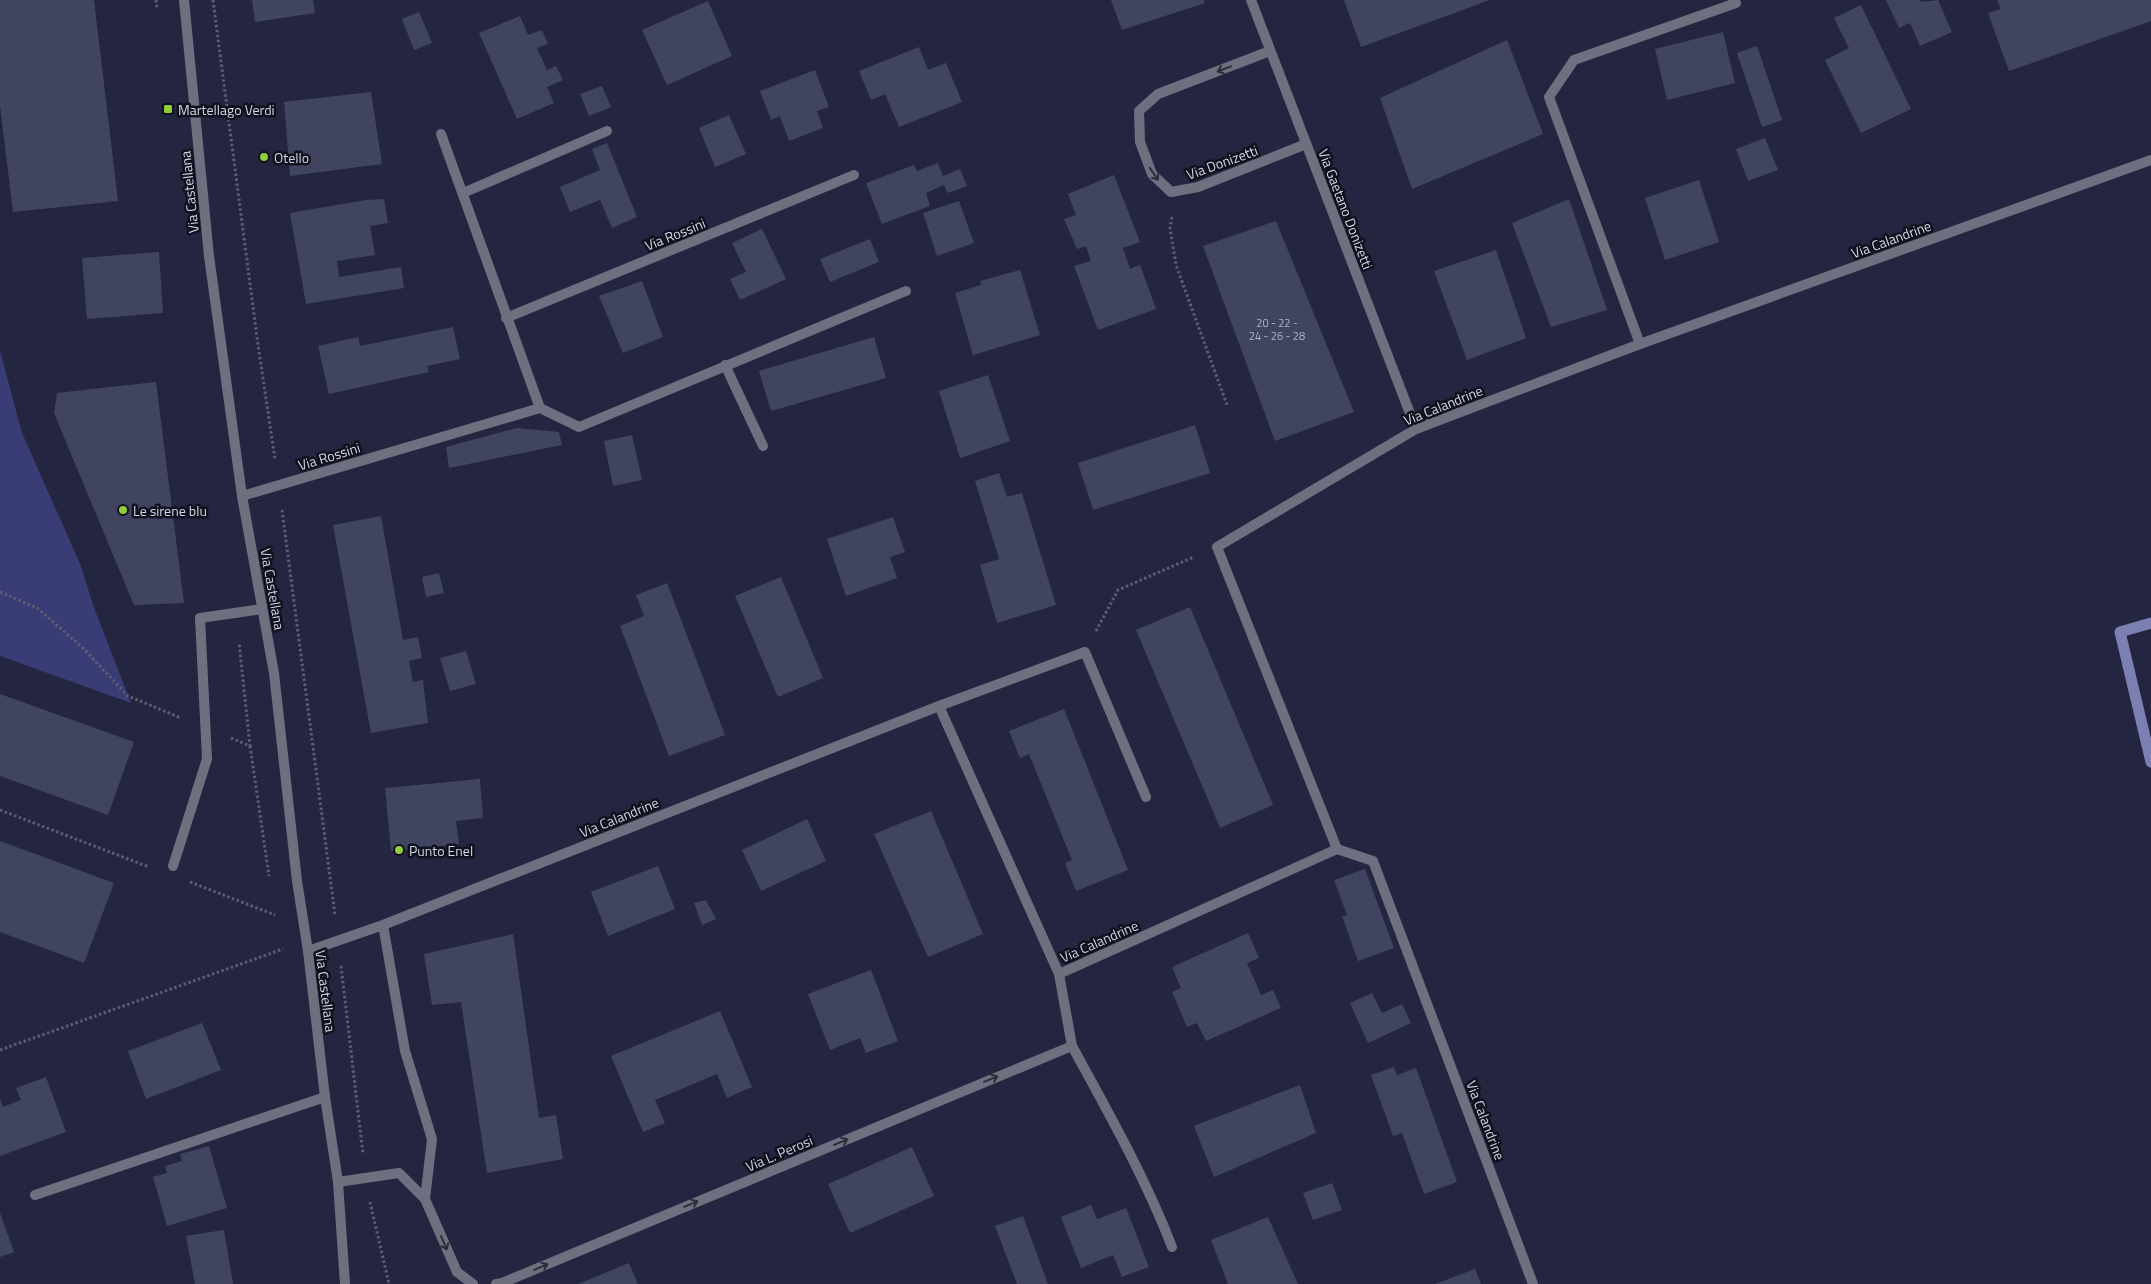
<svg xmlns="http://www.w3.org/2000/svg" width="2151" height="1284" font-family="'Titillium Web',sans-serif">
<style>
.green{fill:#3a3c76}
.lines{fill:none;stroke-linecap:round;stroke-linejoin:round}
.stream{stroke:#7c7fb2;stroke-width:11}
.building{fill:#414461}
.path{stroke:#5b5d75;stroke-width:3;stroke-dasharray:2.5 2.5;stroke-linecap:butt}
.service{stroke:#6e707f;stroke-width:10}
.minor{stroke:#6e707f;stroke-width:10}
.tertiary{stroke:#6e707f;stroke-width:10}
.oneway{stroke:#2c2e3a}
.poi-dot{fill:#92cd3f;stroke:#0f111c;stroke-width:2}
.labels{text-anchor:middle;dominant-baseline:central;stroke-width:5;stroke-linejoin:round;paint-order:stroke}
.number-label{font-size:11px;fill:#aeb2c6}
.poi-label{font-size:14px;fill:#d3d6e7;stroke:#0f111c;text-anchor:start}
.street-label{font-size:14px;fill:#d3d6e7;stroke:#0f111c}
</style>
<rect width="100%" height="100%" fill="#242641"/>
<path class="green" d="M0,351L22,433L81,566L93,605L131,703L0,656Z"/>
<g class="lines">
<path class="stream" d="M2151,623L2120,632L2151,762"/>
</g>
<path class="building" d="M0,0H94L118,201L13,212L0,106Z
M252,0H313L315,13L255,22Z
M1111,0H1204L1205,3L1122,30Z
M1344,0H1490L1361,47Z
M1886,0H1920L1921,2L1938,0L1952,32L1920,46L1910,23L1899,28Z
M1997,0H2151V21L2009,71L1988,13L2001,9Z
M708,1L732,56L667,85L642,30Z
M1861,5L1911,109L1861,133L1825,60L1849,48L1834,18Z
M419,12L432,43L414,50L402,19Z
M520,16L528,35L542,30L548,44L537,48L547,70L556,66L563,80L547,87L554,103L517,119L479,33Z
M1723,32L1735,83L1667,100L1655,49Z
M1507,40L1543,134L1412,189L1380,98Z
M1757,46L1782,120L1762,127L1737,53Z
M919,47L928,70L946,63L962,102L899,127L885,94L871,100L859,71Z
M815,70L829,107L817,111L823,128L789,141L780,116L771,120L760,91Z
M602,86L611,107L589,116L580,94Z
M371,92L382,164L290,176L284,102Z
M729,115L746,154L715,167L699,128Z
M1765,138L1778,170L1748,181L1736,149Z
M607,143L637,217L612,228L600,200L570,212L560,187L600,170L592,149Z
M938,163L943,176L960,169L967,186L948,193L944,185L926,193L930,206L882,224L866,183L914,165L917,171Z
M1114,175L1140,242L1123,248L1130,269L1140,265L1156,309L1098,330L1074,266L1091,261L1086,246L1077,249L1064,219L1076,215L1068,194Z
M1699,180L1719,242L1665,260L1645,198Z
M384,199L388,223L370,226L375,255L337,261L339,277L401,267L404,288L306,304L290,213L366,200Z
M1569,199L1607,310L1551,327L1512,223Z
M959,201L974,243L937,256L923,213Z
M1276,221L1354,412L1275,441L1203,246Z
M762,229L786,279L740,300L730,279L746,272L732,243Z
M870,239L879,262L830,282L820,259Z
M1496,250L1526,338L1467,360L1434,271Z
M159,252L163,313L87,319L82,258Z
M1020,270L1040,335L973,355L955,293L981,285L980,281Z
M642,281L663,337L623,353L599,296Z
M453,327L460,359L427,366L429,372L329,394L318,346L358,337L360,346Z
M874,337L886,378L771,411L759,371Z
M988,375L1010,441L960,458L939,391Z
M156,382L184,603L134,605L54,413L57,393Z
M1195,425L1210,473L1093,510L1078,463Z
M517,428L559,432L562,445L449,468L446,447Z
M632,435L642,480L613,486L604,441Z
M999,473L1007,497L1022,493L1056,605L997,623L980,565L999,559L975,481Z
M381,516L403,640L418,637L422,658L409,661L413,682L423,680L428,723L371,733L333,525Z
M893,517L905,552L890,557L897,578L846,596L827,539Z
M439,573L444,593L426,597L422,577Z
M781,577L823,678L778,697L735,596Z
M667,583L725,735L669,756L620,626L644,616L636,595Z
M1190,607L1273,805L1220,828L1136,630Z
M466,651L476,684L450,691L440,658Z
M0,694L134,742L108,815L0,776Z
M1064,709L1128,870L1076,891L1065,863L1072,860L1029,754L1020,758L1009,731Z
M480,779L483,818L456,821L459,844L391,851L385,788Z
M931,811L983,934L928,957L874,834Z
M807,819L826,861L761,891L742,850Z
M0,841L114,883L84,963L0,932Z
M658,866L675,909L608,936L591,892Z
M1365,869L1394,948L1358,961L1342,916L1347,915L1334,880Z
M706,900L716,919L702,925L694,903Z
M1248,933L1259,958L1247,963L1261,995L1273,990L1281,1008L1206,1041L1197,1023L1187,1027L1172,992L1181,988L1172,967Z
M513,934L539,1118L556,1115L563,1159L487,1173L461,1002L432,1005L424,954Z
M871,970L898,1041L866,1053L860,1038L830,1050L808,994Z
M1372,993L1382,1013L1402,1004L1411,1023L1368,1043L1350,1003Z
M720,1011L752,1087L727,1098L717,1074L655,1100L665,1123L643,1132L611,1056Z
M202,1023L221,1070L146,1099L128,1051Z
M1394,1067L1397,1075L1416,1068L1457,1182L1424,1194L1402,1133L1393,1136L1371,1075Z
M46,1077L66,1132L0,1156V1098L3,1107L21,1100L16,1088Z
M1300,1085L1316,1133L1214,1177L1194,1126Z
M209,1146L227,1208L167,1226L153,1177L167,1173L165,1166L182,1161L180,1154Z
M912,1147L934,1196L850,1233L828,1184Z
M1332,1183L1342,1210L1313,1220L1303,1193Z
M1091,1205L1097,1219L1126,1208L1149,1267L1122,1277L1113,1255L1081,1268L1061,1217Z
M0,1213L14,1252L0,1257Z
M1023,1216L1048,1284H1017L995,1226Z
M1268,1217L1298,1284H1228L1211,1240Z
M224,1230L233,1284H195L186,1236Z
M629,1263L638,1284H578Z
M1475,1269L1481,1284H1435Z"/>
<g class="lines">
<path class="path" d="M156,0L157,9
M213,0L258,345L275,459
M1172,217L1170,228L1176,265L1227,405
M282,510L335,915
M0,592L37,608L82,647L128,696L181,718
M1096,631L1118,590L1194,557
M231,738L250,746L239,642
M250,746L269,876
M0,810L149,867
M190,882L275,915
M341,966L363,1154
M0,1050L283,949
M370,1202L389,1284"/>
<path class="service" d="M35,1195L325,1097"/>
<path class="minor" d="M1251,0L1416,429
M1270,51L1158,94L1139,111L1140,142L1152,174L1171,192L1198,187L1306,144
M463,193L607,131
M506,318L854,175
M1640,344L1549,97L1574,60L1736,3
M725,365L763,446
M540,408L579,427L906,291
M242,496L540,408L441,134
M939,706L1085,652L1146,797
M1337,849L1373,861L1533,1284
M173,866L207,759L200,618L262,609
M308,951L383,925L939,706L1059,974L1337,849L1217,547L1416,429L1640,344L2151,160
M1072,1046C1108,1112 1145,1177 1172,1247
M338,1182L399,1173L425,1199L432,1139L405,1051L383,925
M425,1199L457,1272L473,1284
M496,1284L502,1283L1072,1046L1059,974"/>
<path class="tertiary" d="M184,0L209,256L242,496L274,673L297,881L308,951L325,1097L338,1182L345,1284"/>
</g>
<defs><path id="oneway-shaft" d="M-6 0H5M1.5-3L5.5 0L1.5 3" fill="none" stroke-width="1.6" stroke-linecap="round" stroke-linejoin="round" transform="scale(1.25)"/></defs>
<g class="oneway">
<use href="#oneway-shaft" transform="translate(1224 69) rotate(159)"/>
<use href="#oneway-shaft" transform="translate(1154 174) rotate(55)"/>
<use href="#oneway-shaft" transform="translate(991 1079) rotate(-23)"/>
<use href="#oneway-shaft" transform="translate(841 1142) rotate(-23)"/>
<use href="#oneway-shaft" transform="translate(691 1204) rotate(-23)"/>
<use href="#oneway-shaft" transform="translate(444 1243) rotate(67)"/>
<use href="#oneway-shaft" transform="translate(541 1267) rotate(-23)"/>
</g>
<g class="poi-dot">
<rect x="163" y="104" width="10" height="10" rx="2.5"/>
<circle cx="264" cy="157" r="5"/>
<circle cx="123" cy="510" r="5"/>
<circle cx="399" cy="850" r="5"/>
</g>
<g class="labels">
<g class="number-label">
<text x="1277" y="323">20 - 22 -<tspan x="1277" dy="13">24 - 26 - 28</tspan></text>
</g>
<g class="poi-label">
<text x="178" y="109">Martellago Verdi</text>
<text x="274" y="157">Otello</text>
<text x="133" y="510">Le sirene blu</text>
<text x="409" y="850">Punto Enel</text>
</g>
<g class="street-label">
<text transform="translate(1222 162) rotate(-20)">Via Donizetti</text>
<text transform="translate(189 192) rotate(-96)">Via Castellana</text>
<text transform="translate(1346 209) rotate(69)">Via Gaetano Donizetti</text>
<text transform="translate(675 234) rotate(-22)">Via Rossini</text>
<text transform="translate(1891 239) rotate(-20)">Via Calandrine</text>
<text transform="translate(1443 405) rotate(-22)">Via Calandrine</text>
<text transform="translate(329 456) rotate(-17)">Via Rossini</text>
<text transform="translate(273 589) rotate(80)">Via Castellana</text>
<text transform="translate(619 817) rotate(-22)">Via Calandrine</text>
<text transform="translate(1099 941) rotate(-24)">Via Calandrine</text>
<text transform="translate(326 991) rotate(83)">Via Castellana</text>
<text transform="translate(1486 1120) rotate(69)">Via Calandrine</text>
<text transform="translate(779 1153) rotate(-23)">Via L. Perosi</text>
</g>
</g>
</svg>
